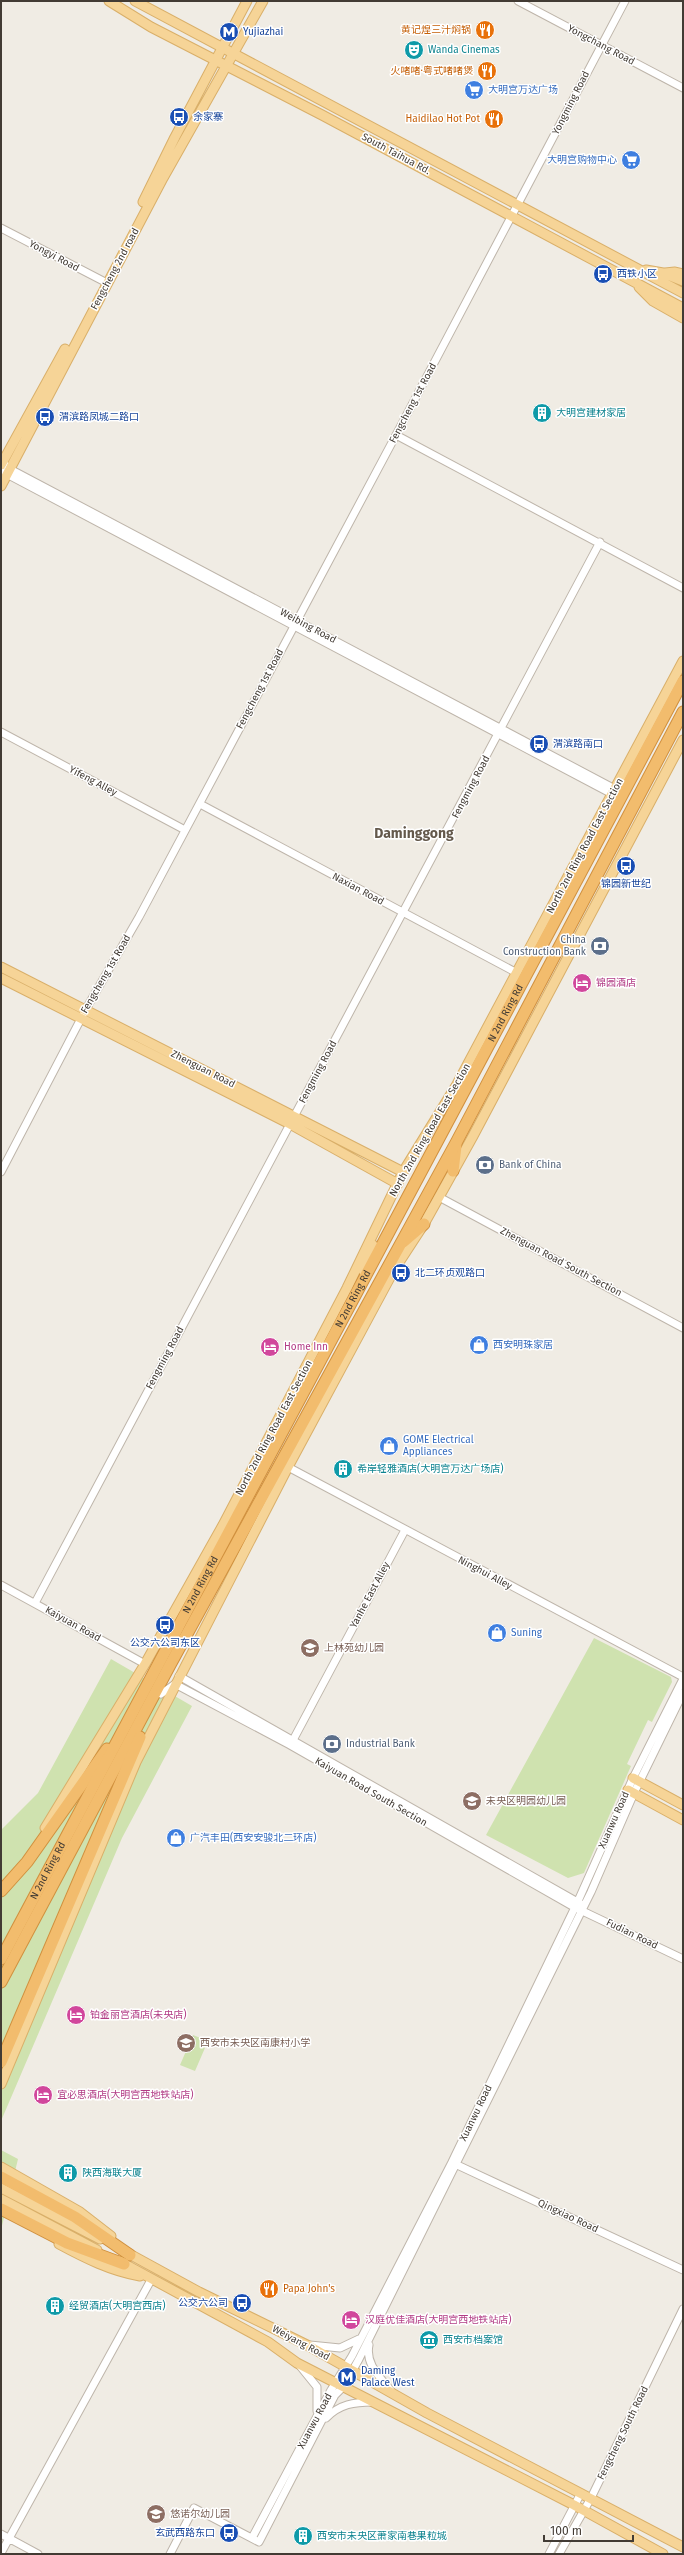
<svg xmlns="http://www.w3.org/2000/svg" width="684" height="2555" font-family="'Fira Sans','Noto Sans SC',sans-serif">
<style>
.green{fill:#cfe2af}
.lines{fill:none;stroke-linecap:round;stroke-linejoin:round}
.minor-casing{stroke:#beb5aa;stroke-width:9}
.major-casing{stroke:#d9af69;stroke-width:11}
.highway-casing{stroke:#d0903e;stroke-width:13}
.minor{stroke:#fff;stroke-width:7}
.major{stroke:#f6d497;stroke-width:9}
.highway{stroke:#f2bc6d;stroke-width:11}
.labels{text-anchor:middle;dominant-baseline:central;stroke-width:3;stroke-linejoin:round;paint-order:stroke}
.food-label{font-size:10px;fill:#c56008;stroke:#fff;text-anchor:end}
.transit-label{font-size:10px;fill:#164399;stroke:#fff;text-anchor:start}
.street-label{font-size:10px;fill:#423b34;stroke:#fff}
.culture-label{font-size:10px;fill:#0d838f;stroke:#fff;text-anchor:start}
.shop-label{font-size:10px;fill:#366cbe;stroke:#fff;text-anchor:start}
.service-label{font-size:10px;fill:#4e5e75;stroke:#fff;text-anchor:start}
.hotel-label{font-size:10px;fill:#b23c85;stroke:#fff;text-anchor:start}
.education-label{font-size:10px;fill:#785e54;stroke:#fff;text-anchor:start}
.district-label{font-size:14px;font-weight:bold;fill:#64594c;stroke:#fff}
</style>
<rect width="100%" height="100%" fill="#f0ece4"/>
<path class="green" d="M594,1638L671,1677L672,1682L652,1722L648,1720L627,1764L631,1766L584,1873L568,1878L486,1835Z
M111,1659L192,1706L122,1838L1,2121V1830L38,1793Z
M193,2035L208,2041L195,2071L180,2065Z
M1,2150L18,2159L1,2230Z"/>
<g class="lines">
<defs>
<path id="minor" d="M518,1L683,88
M1,228L107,283
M396,435L683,588
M1,461L10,469L615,789
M1,471L612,794
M1,732L185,830
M200,804L517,973
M1,1172L86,1009L139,917L396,435L625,1
M439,1197L683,1328
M288,1467L683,1677
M1,1585L145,1664
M35,1603L600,542
M179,1676L581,1904
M161,1694L175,1684L290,1745L574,1907L683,1959
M292,1742L405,1530
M453,2163L683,2270
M310,2345L340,2348L359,2339
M369,2345C365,2364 380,2377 391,2391
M300,2366L317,2387V2411
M326,2418C340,2404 354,2402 373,2402
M1,2534L38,2554
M252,2538L331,2390L352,2356L452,2162L578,1901L633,1778L683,1679
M1,2553L151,2280
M170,2554L194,2508L259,2542L335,2395L344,2386L359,2359L591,1892L634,1793L683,1693
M549,2554L581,2493
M559,2554L591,2498L683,2309"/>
<path id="major" d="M109,1L151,27L322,115L683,308
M135,1L683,293
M143,202L175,137L247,1
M646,270L663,273L683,281
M665,273L675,272L683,274
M639,287L653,301L683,318
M1,465L65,349
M1,486L163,178L263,1
M1,967L403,1172
M1,978L290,1124L398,1184
M364,1272L373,1245
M633,1778L683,1805
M628,1790L683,1820
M45,1828L145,1664L223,1525L347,1288L403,1172L456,1086L683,661
M1,2084L136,1762L288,1467L394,1270L424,1224L473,1136L683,740
M1,2167L80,2212L111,2236
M1,2188L100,2239
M1,2199L97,2250
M59,2244C85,2258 111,2271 140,2276
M124,2251L199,2292L307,2345L427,2413L683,2547
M119,2261L268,2342L297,2363L574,2505L663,2554"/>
<g id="highway">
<path d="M453,1171L456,1146"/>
<path d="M403,1242L424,1224"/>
<path d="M1,1891L27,1862L107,1749"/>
<path id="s1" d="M1,1959L683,681"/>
<path d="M1,1982L170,1665L457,1141L683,712"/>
<path d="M1,2062L140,1737"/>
<path d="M1,2177L75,2217L130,2255"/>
<path d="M1,2209L67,2243L124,2264"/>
</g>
</defs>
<use href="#minor" class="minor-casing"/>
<use href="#major" class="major-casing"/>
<use href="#highway" class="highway-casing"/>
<use href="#minor" class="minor"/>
<use href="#major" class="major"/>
<use href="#highway" class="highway"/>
</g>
<defs>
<symbol id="restaurant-disc" viewBox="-11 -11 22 22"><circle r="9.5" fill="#e8710a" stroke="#fff"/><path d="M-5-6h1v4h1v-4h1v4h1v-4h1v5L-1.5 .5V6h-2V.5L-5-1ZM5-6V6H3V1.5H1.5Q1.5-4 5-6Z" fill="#fff"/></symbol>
<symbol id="metro-disc" viewBox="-11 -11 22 22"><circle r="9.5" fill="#1a4fb4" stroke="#fff"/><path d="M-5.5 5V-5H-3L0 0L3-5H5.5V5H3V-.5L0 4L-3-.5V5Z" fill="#fff"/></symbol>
<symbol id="theatre-disc" viewBox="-11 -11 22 22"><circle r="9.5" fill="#0f9aa8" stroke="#fff"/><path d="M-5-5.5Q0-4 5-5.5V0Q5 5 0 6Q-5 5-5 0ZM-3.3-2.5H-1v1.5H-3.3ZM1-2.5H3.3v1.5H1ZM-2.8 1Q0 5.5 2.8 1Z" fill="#fff"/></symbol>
<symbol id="supermarket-disc" viewBox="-11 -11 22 22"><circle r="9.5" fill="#3f7fe0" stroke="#fff"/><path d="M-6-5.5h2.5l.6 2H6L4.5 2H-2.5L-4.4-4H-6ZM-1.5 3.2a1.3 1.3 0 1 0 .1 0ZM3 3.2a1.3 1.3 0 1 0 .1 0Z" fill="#fff"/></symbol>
<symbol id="bus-disc" viewBox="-11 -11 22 22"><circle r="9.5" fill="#1a4fb4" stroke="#fff"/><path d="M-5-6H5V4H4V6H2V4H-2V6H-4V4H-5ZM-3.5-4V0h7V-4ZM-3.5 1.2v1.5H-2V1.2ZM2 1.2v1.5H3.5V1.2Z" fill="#fff"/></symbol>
<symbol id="building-disc" viewBox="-11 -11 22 22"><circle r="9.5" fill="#0f9aa8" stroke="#fff"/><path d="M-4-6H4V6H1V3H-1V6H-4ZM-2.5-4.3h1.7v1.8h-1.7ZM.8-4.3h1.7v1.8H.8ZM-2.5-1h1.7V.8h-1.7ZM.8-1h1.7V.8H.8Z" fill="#fff"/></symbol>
<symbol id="bank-disc" viewBox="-11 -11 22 22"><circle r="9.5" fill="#5c6f8a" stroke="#fff"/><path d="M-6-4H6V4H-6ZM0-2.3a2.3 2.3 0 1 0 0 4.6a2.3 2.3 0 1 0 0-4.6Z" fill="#fff"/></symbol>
<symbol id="hotel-disc" viewBox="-11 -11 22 22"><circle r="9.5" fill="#d1479c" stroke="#fff"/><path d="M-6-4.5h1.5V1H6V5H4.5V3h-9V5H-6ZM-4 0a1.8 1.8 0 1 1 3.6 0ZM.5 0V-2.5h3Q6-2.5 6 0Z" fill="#fff"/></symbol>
<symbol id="shop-disc" viewBox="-11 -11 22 22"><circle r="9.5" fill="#3f7fe0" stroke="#fff"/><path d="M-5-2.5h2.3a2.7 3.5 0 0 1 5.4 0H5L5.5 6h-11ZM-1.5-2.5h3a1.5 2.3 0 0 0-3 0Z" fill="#fff"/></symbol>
<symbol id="school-disc" viewBox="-11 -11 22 22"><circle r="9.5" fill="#8d6e63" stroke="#fff"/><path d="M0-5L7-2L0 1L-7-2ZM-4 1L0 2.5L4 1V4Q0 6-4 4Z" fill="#fff"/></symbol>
<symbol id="museum-disc" viewBox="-11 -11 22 22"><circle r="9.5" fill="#0f9aa8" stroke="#fff"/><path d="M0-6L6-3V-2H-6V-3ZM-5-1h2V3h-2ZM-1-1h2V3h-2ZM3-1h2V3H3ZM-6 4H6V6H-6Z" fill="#fff"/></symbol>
</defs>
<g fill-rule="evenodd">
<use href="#restaurant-disc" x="474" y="19" width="22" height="22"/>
<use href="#metro-disc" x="218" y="21" width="22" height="22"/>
<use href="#theatre-disc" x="403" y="39" width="22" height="22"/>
<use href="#restaurant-disc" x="476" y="60" width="22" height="22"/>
<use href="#supermarket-disc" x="463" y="79" width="22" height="22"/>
<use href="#bus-disc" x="168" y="106" width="22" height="22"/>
<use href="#restaurant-disc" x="483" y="108" width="22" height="22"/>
<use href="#supermarket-disc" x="620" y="149" width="22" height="22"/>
<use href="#bus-disc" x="592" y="263" width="22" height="22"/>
<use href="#building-disc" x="531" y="402" width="22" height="22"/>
<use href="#bus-disc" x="34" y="406" width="22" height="22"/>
<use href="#bus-disc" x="528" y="733" width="22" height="22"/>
<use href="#bus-disc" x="615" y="855" width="22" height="22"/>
<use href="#bank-disc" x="589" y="935" width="22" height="22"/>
<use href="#hotel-disc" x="571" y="972" width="22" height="22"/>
<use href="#bank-disc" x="474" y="1154" width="22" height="22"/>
<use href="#bus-disc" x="390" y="1262" width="22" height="22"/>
<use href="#shop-disc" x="468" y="1334" width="22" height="22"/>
<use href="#hotel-disc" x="259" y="1336" width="22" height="22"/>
<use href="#shop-disc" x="378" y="1435" width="22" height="22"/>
<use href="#building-disc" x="332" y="1458" width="22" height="22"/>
<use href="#bus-disc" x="154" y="1614" width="22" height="22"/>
<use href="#shop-disc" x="486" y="1622" width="22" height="22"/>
<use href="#school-disc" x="299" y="1637" width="22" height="22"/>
<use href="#bank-disc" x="321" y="1733" width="22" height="22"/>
<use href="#school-disc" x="461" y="1790" width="22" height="22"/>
<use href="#shop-disc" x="165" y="1827" width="22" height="22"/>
<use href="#hotel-disc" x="65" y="2004" width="22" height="22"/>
<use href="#school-disc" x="175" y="2032" width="22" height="22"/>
<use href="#hotel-disc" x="32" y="2084" width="22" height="22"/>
<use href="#building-disc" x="57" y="2162" width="22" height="22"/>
<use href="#restaurant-disc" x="258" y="2278" width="22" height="22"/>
<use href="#bus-disc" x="231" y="2292" width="22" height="22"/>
<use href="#building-disc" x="44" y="2295" width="22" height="22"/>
<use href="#hotel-disc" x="340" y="2309" width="22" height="22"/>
<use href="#museum-disc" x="418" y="2329" width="22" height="22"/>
<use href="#metro-disc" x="336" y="2366" width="22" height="22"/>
<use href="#school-disc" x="145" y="2503" width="22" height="22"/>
<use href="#bus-disc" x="218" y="2522" width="22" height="22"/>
<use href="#building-disc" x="292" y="2525" width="22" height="22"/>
</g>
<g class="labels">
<g class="food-label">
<text x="471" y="30">黄记煌三汁焖锅</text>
<text x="473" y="71">火啫啫·粤式啫啫煲</text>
<text x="480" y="119">Haidilao Hot Pot</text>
<text x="283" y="2289" text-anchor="start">Papa John's</text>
</g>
<g class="transit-label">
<text x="243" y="32">Yujiazhai</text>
<text x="193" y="117">余家寨</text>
<text x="617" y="274">西铁小区</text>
<text x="59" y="417">渭滨路凤城二路口</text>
<text x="553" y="744">渭滨路南口</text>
<text x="626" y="884" text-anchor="middle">锦园新世纪</text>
<text x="415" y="1273">北二环贞观路口</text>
<text x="165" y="1643" text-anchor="middle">公交六公司东区</text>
<text x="228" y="2303" text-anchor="end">公交六公司</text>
<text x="361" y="2371">Daming<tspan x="361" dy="12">Palace West</tspan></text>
<text x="215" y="2533" text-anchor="end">玄武西路东口</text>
</g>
<g class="street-label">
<text transform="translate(601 45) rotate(28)">Yongchang Road</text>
<text transform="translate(571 103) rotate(-63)">Yongming Road</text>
<text transform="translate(396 154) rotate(28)">South Taihua Rd.</text>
<text transform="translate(54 256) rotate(28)">Yongyi Road</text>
<text transform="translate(115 269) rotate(-62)">Fengcheng 2nd road</text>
<text transform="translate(413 403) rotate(-62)">Fengcheng 1st Road</text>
<text transform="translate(308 626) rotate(28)">Weibing Road</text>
<text transform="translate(260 689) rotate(-62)">Fengcheng 1st Road</text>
<text transform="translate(93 781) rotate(28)">Yifeng Alley</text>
<text transform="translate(471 787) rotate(-62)">Fengming Road</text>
<text transform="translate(585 846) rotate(-62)">North 2nd Ring Road East Section</text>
<text transform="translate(358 889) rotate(28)">Naxian Road</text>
<text transform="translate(106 974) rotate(-60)">Fengcheng 1st Road</text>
<text stroke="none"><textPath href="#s1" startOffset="1072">N 2nd Ring Rd</textPath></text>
<text transform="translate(203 1069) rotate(27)">Zhenguan Road</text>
<text transform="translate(318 1072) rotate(-62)">Fengming Road</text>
<text transform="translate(430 1130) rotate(-60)">North 2nd Ring Road East Section</text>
<text transform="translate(561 1262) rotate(28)">Zhenguan Road South Section</text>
<text stroke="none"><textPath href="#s1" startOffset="748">N 2nd Ring Rd</textPath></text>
<text transform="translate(165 1358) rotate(-62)">Fengming Road</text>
<text transform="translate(274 1428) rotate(-62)">North 2nd Ring Road East Section</text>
<text transform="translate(485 1573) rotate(28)">Ninghui Alley</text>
<text stroke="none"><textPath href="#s1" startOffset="424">N 2nd Ring Rd</textPath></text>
<text transform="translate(370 1595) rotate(-62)">Yanhe East Alley</text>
<text transform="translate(73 1624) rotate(29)">Kaiyuan Road</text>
<text transform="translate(371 1792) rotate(30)">Kaiyuan Road South Section</text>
<text transform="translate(614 1820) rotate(-66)">Xuanwu Road</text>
<text stroke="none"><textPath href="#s1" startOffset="100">N 2nd Ring Rd</textPath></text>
<text transform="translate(632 1934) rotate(26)">Fudian Road</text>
<text transform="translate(476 2113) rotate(-64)">Xuanwu Road</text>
<text transform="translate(568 2216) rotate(25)">Qingxiao Road</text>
<text transform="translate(301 2343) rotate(28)">Weiyang Road</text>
<text transform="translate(315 2421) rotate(-62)">Xuanwu Road</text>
<text transform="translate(623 2433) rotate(-64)">Fengcheng South Road</text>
</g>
<g class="culture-label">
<text x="428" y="50">Wanda Cinemas</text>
<text x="556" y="413">大明宫建材家居</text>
<text x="357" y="1469">希岸轻雅酒店(大明宫万达广场店)</text>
<text x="82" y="2173">陕西海联大厦</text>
<text x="69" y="2306">经贸酒店(大明宫西店)</text>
<text x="443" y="2340">西安市档案馆</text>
<text x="317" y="2536">西安市未央区萧家南巷果粒城</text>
</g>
<g class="shop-label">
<text x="488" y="90">大明宫万达广场</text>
<text x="617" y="160" text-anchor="end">大明宫购物中心</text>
<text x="493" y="1345">西安明珠家居</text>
<text x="403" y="1440">GOME Electrical<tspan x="403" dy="12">Appliances</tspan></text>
<text x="511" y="1633">Suning</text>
<text x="190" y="1838">广汽丰田(西安安骏北二环店)</text>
</g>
<g class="service-label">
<text x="586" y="940" text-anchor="end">China<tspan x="586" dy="12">Construction Bank</tspan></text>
<text x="499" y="1165">Bank of China</text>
<text x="346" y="1744">Industrial Bank</text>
</g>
<g class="hotel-label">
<text x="596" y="983">锦园酒店</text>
<text x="284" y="1347">Home Inn</text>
<text x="90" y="2015">铂金丽宫酒店(未央店)</text>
<text x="57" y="2095">宜必思酒店(大明宫西地铁站店)</text>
<text x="365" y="2320">汉庭优佳酒店(大明宫西地铁站店)</text>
</g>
<g class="education-label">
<text x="324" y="1648">上林苑幼儿园</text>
<text x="486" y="1801">未央区明园幼儿园</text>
<text x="200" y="2043">西安市未央区南康村小学</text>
<text x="170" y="2514">悠诺尔幼儿园</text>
</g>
<g class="district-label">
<text x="414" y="833">Daminggong</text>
</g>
</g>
<rect width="684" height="2555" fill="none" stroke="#423b34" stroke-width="4"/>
<path d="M544 2535v6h89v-6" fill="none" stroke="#423b34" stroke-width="2"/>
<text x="550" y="2535" font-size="12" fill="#423b34" stroke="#ffffff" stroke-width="3" paint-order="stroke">100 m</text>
</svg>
